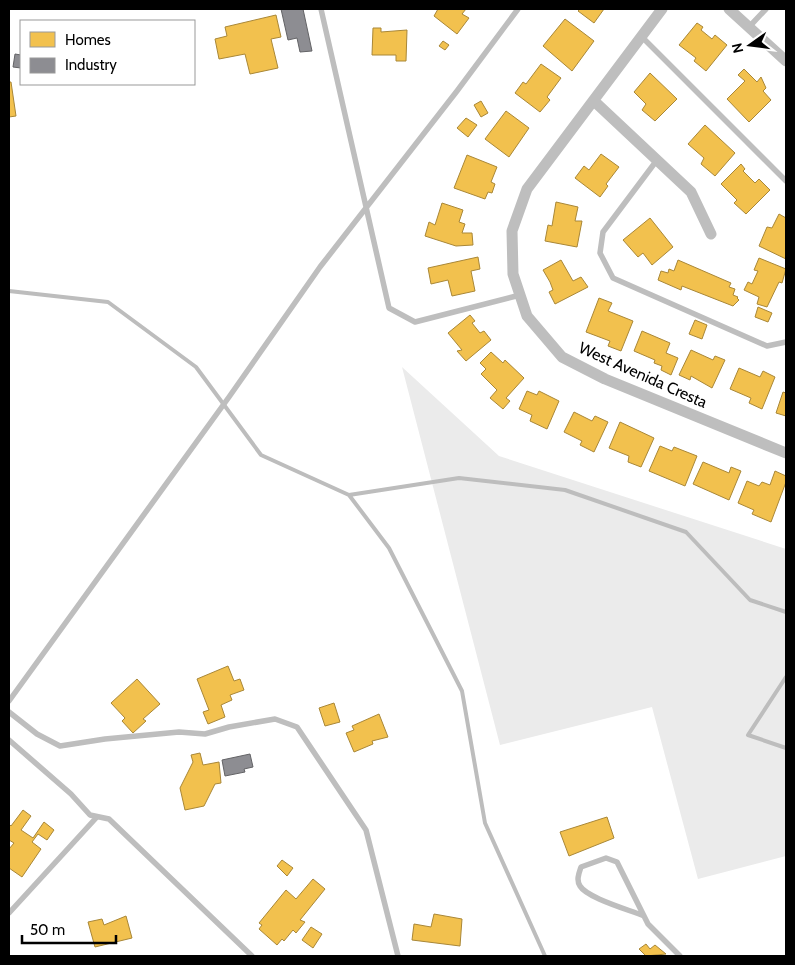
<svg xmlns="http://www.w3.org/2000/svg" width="795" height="965" font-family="Cabin,sans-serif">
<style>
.green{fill:#ebebeb}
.homes{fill:#f2c14e;stroke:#a98737}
.industry{fill:#8d8d92;stroke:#636366}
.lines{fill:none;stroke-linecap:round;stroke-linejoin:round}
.stream{stroke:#bdbdbd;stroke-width:4}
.lane{stroke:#bebebe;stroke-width:5.5}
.street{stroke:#bebebe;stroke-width:11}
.labels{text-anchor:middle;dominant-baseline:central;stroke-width:5;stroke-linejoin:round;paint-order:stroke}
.street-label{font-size:16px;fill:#000;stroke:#fff}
</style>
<rect width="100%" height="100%" fill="#fff"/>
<path class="green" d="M402,367L499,456L786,549V856L698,879L652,707L500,745Z"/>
<path class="homes" d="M438,9H466L462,14L469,18L457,34L434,16Z
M580,9H604L594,23L578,11Z
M276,15L281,37L271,39L278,68L250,74L245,54L219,59L215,39L227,36L225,27Z
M565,19L594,41L572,71L543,46Z
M697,23L703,27L701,30L712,39L715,35L727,45L706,71L694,61L696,58L679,45Z
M373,28H381V32L407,30L406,61H396V55H372Z
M443,41L449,45L445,50L439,46Z
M541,64L561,78L547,97L550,100L540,112L515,93L523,82L526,84Z
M744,69L757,82L761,77L766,88L763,91L771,100L749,122L727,99L745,81L738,75Z
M650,73L677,99L655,121L642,110L646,104L634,92Z
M9,82H11L16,116L9,117Z
M481,101L488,113L481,117L474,105Z
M506,111L529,128L509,157L485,139Z
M466,118L477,125L468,137L457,128Z
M705,125L735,153L715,176L701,164L704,158L688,144Z
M601,154L619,167L606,184L608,186L600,197L575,178L584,166L589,170Z
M467,155L497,167L491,182L495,184L492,193L488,192L485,199L454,188Z
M741,164L745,169L743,171L755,183L759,179L770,190L746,214L734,203L737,200L721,184Z
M556,202L578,207L575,221H582L577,247L545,241L548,225L552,226Z
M442,203L463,210L459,222L465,224L462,233H472L473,245L456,246L425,236L429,222L435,225Z
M779,214L786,218V259L759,246L767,227L772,228Z
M650,218L673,247L652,265L643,253L638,257L623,240Z
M478,257L480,269L471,271L475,291L452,296L448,280L431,284L428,268Z
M759,258L786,269L782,283L779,282L767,307L757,304L759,297L744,290L748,282L752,284L758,271L754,270Z
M561,260L573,281L581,277L588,287L555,304L549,292L553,290L550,282L543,270Z
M678,260L731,283L729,287L735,289L733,295L738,297L737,298L739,300L733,306L682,286L681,290L658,280L661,271L668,273L669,269L674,271Z
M599,298L612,303L608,311L633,321L621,351L608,346L610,341L586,332Z
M758,307L772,313L768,322L755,317Z
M470,315L475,321L472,323L480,333L484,331L491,340L466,361L457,351L462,350L448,333Z
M695,320L707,325L702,339L689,334Z
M642,331L670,343L666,353L678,358L671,375L661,370L662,366L654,363L655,360L634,351Z
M691,350L713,360L715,356L725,360L712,388L691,376L690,380L679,375Z
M491,352L503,363L505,360L524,378L506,398L510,401L503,409L490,398L497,390L481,374L486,369L480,363Z
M739,368L760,377L763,371L775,377L762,409L749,403L751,398L730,389Z
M527,391L537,395L539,391L559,401L547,429L530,421L532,415L519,409Z
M783,392L786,393V416L776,413Z
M574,412L592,421L595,416L608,422L594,452L580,445L582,441L564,432Z
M620,422L654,438L641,467L628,462L629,456L609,448Z
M660,446L672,451L674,447L697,456L685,486L649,471Z
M703,462L729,473L731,467L741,471L729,500L693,484Z
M775,471L786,476V482L771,522L752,514L754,510L738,503L747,481L759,486L762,482L770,485Z
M228,666L234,681L240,679L244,690L230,695L232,700L221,705L225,717L208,724L203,712L209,710L197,679Z
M137,679L160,704L143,719L146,721L133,733L122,721L125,718L111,703Z
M334,703L340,722L325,726L319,708Z
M379,714L388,737L372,741L373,744L354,752L346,733L354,730L352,726Z
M200,753L203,765L219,762L221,783L215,784L204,806L185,810L180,788L193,762L191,755Z
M23,810L31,816L21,830L33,838L44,822L54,830L47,840L38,834L32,842L41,849L22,877L9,868V849L14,843L9,840V824L11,826Z
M607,817L614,838L569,856L560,832Z
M282,860L293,868L287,876L277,866Z
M313,879L325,889L300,920L305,922L296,933L293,930L284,941L282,939L277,945L259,929L262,925L259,923L286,890L296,899Z
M434,914L462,919L460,946L412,940L414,924L431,927Z
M126,916L132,938L95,947L88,922L102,919L104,925Z
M311,927L322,934L313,948L302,940Z
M646,944L650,949L655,945L666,954L646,956L639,949Z"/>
<path class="industry" d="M281,9H303L312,51L300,52L297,38L288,40Z
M15,54L21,55V68L13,67Z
M250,754L253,767L244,769L245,772L225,776L222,760Z"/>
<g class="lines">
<path class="stream" d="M9,291L108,302L196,367L261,455L349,495L459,478L565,490L686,532L750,600L786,612
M349,495L389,548L462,691L485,823L545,956
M786,677L748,735L786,748"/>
<path class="lane" d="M321,9L389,308L415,322L520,295
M749,27L766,9
M642,37L786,181
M657,160L603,232L600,253L613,278L767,346L786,342
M9,701L229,397L320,267L457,91L518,9
M9,712L37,734L60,746L105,739L179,732L205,734L229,727L275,719L297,727L366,830L398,956
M9,740L71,794L90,815L109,819L252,956
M9,913L96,818
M644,916C630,910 587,898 580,886C576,880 579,873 581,867L606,858L617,862L648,924L680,956"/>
<path class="street" d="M662,9L527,189L512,231L513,274L527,316L562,357L605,379L786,453
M729,9L786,61
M594,101L691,192L711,234"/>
</g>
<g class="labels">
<g class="street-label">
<text transform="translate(643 375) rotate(24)">West Avenida Cresta</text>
</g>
</g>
<rect width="795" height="965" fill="none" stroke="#000000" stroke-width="20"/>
<rect x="20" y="20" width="175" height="65" fill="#ffffff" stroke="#999999"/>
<rect x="30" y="32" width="25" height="15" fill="#f2c14e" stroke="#999999"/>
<text x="65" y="45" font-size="15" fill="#000000">Homes</text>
<rect x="30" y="58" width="25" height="15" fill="#8d8d92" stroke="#999999"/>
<text x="65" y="70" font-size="15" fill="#000000">Industry</text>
<g transform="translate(750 45) rotate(256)" stroke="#ffffff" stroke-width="4" paint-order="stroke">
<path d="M0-4L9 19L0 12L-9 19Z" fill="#000000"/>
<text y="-8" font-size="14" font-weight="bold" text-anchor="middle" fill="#000000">N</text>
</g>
<path d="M22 935v8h94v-8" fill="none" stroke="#000000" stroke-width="2.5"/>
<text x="30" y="935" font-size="15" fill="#000000" stroke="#ffffff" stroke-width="4" paint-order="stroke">50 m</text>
</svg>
